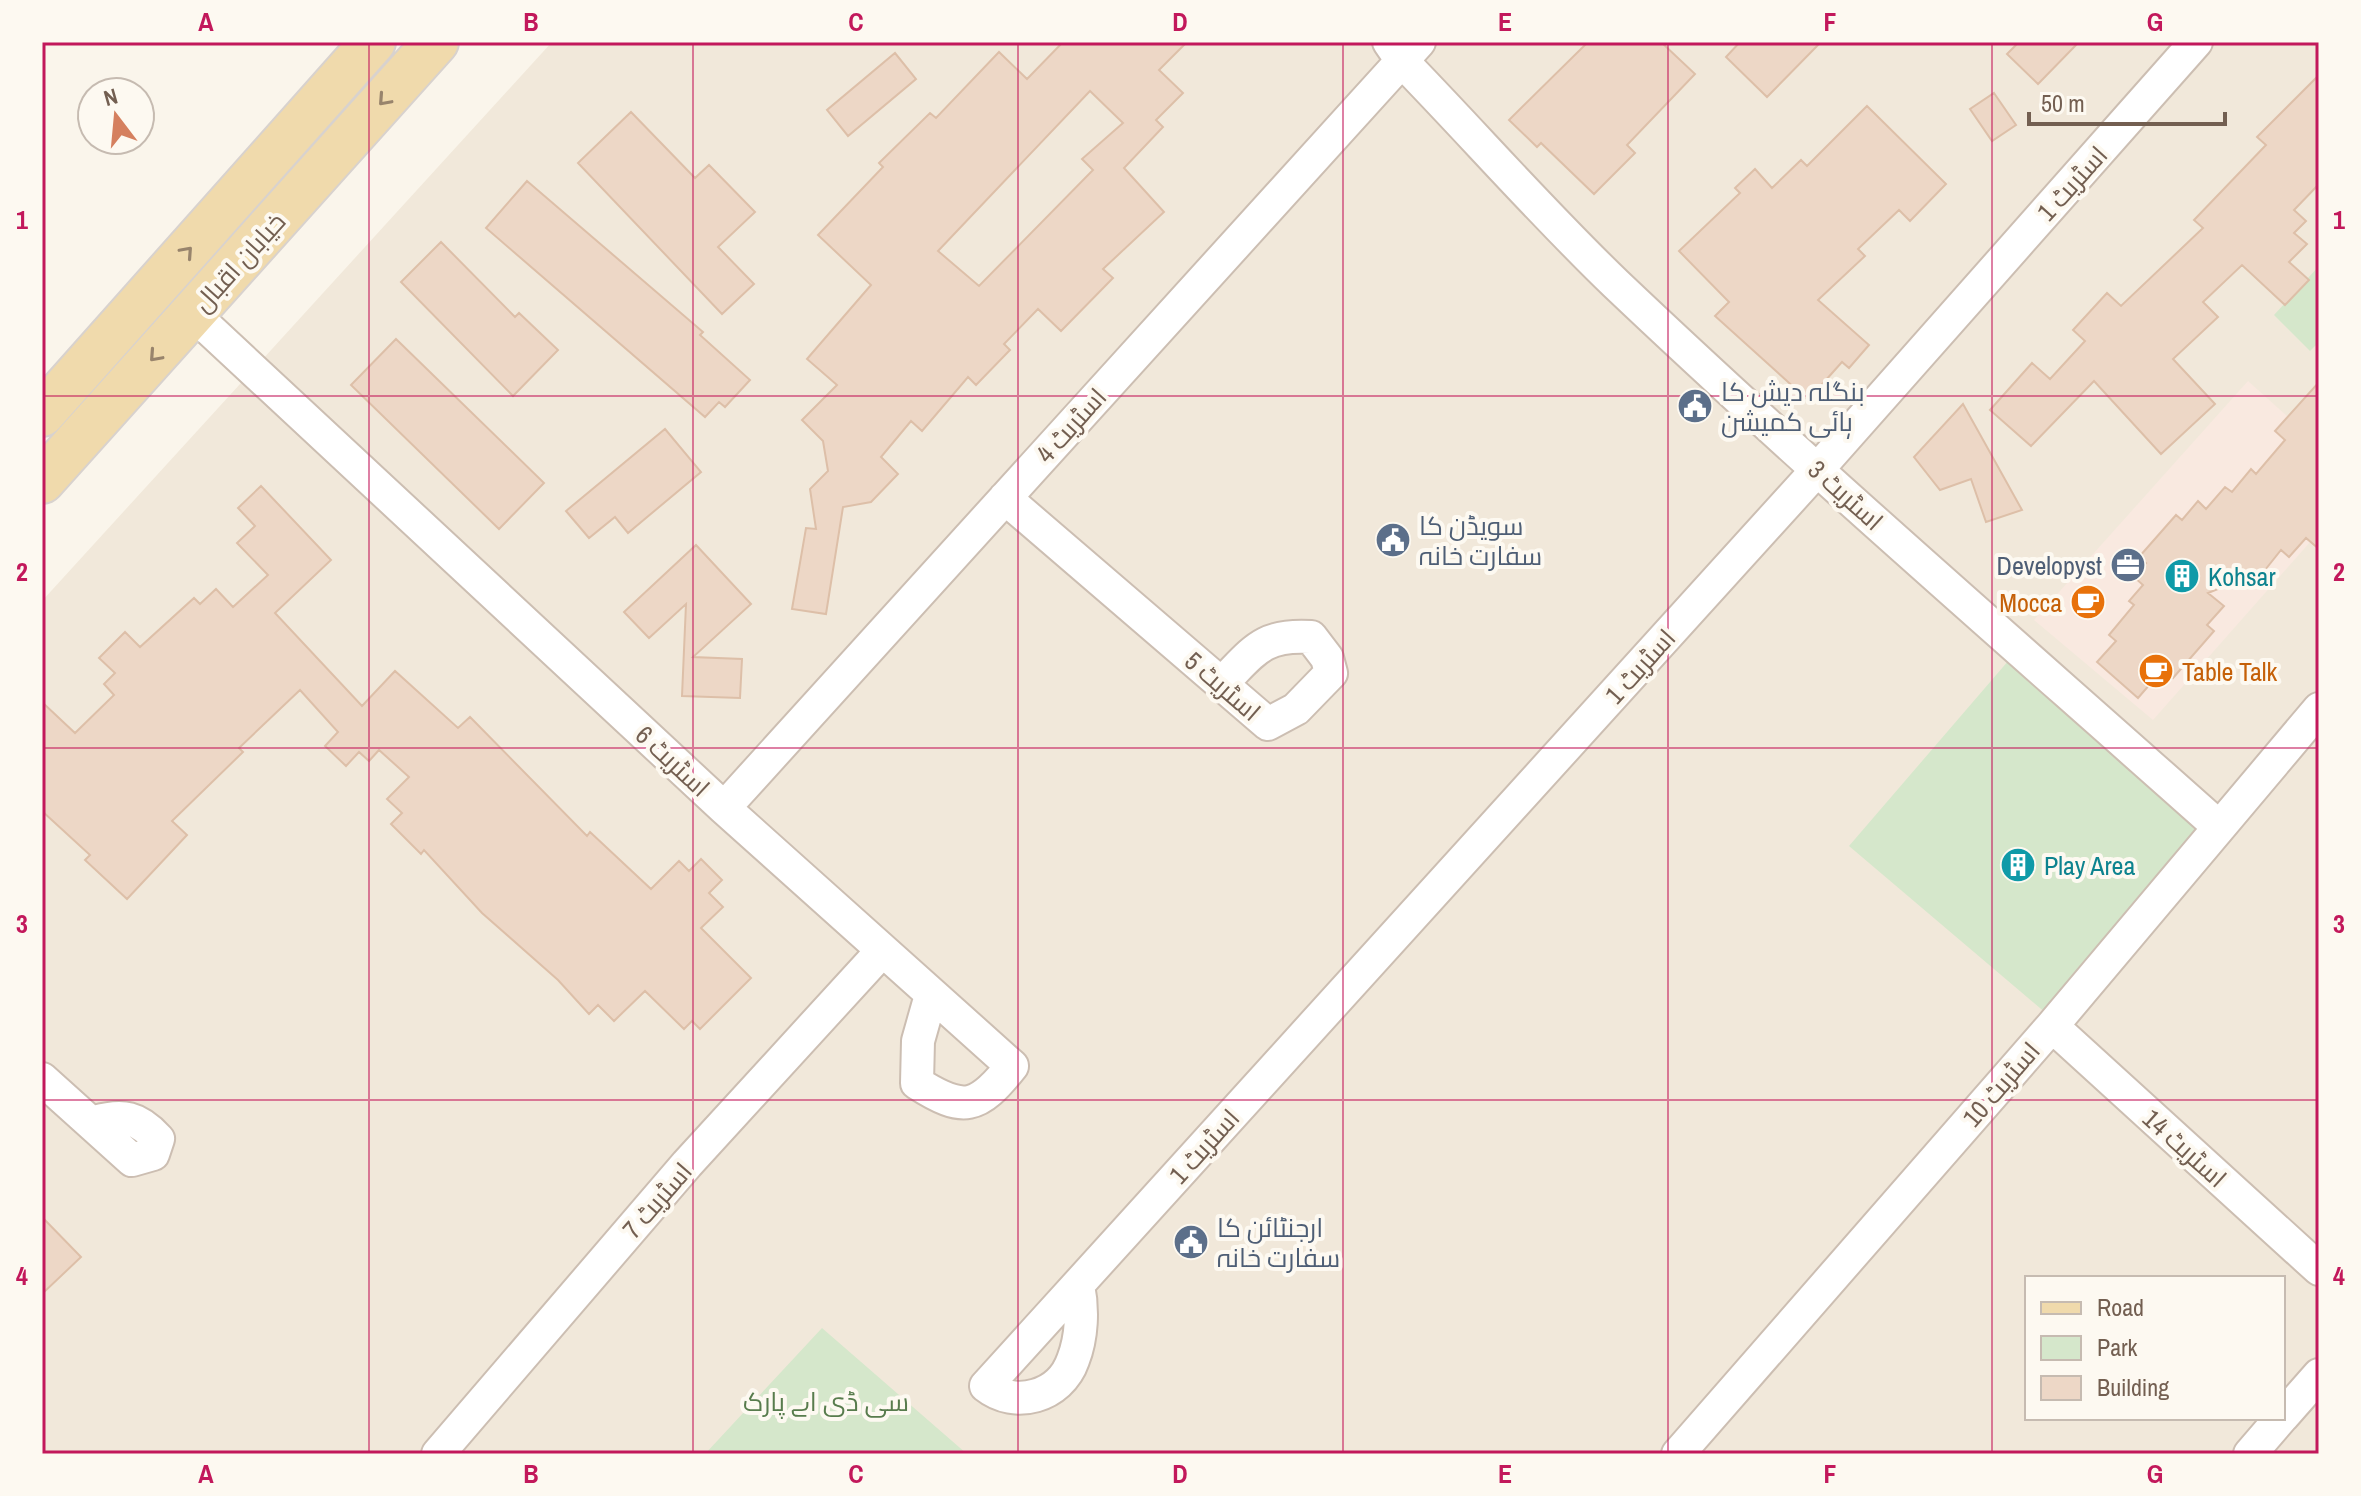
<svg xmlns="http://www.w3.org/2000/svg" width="2361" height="1496" font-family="'Archivo Narrow',Cairo,sans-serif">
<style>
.residential{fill:#f1e8da;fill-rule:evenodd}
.commercial{fill:#f9e9e0}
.green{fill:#d5e7cb}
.building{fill:#edd7c6;stroke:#ddbfa8;stroke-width:2;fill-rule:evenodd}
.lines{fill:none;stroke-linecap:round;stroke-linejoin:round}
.minor-casing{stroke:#ccbeb2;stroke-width:36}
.primary-casing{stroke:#d8d2ce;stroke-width:48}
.minor{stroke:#fff;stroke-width:32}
.primary{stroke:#f0daac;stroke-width:44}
.oneway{stroke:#98846c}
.grid{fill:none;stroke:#c2185b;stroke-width:2;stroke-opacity:0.55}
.labels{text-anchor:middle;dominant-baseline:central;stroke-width:8;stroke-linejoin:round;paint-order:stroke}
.street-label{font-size:26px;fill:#735f51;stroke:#fdf9f1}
.service-label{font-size:26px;fill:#4e5e75;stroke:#fdf9f1;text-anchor:start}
.culture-label{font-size:26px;fill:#0d838f;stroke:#fdf9f1;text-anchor:start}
.food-label{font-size:26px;fill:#c56008;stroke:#fdf9f1;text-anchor:end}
.park-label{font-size:26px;fill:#587c4d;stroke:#fdf9f1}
.neatline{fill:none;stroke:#c2185b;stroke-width:3}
.grid-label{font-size:26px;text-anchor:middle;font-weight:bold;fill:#c2185b}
</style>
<rect width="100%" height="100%" fill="#faf5eb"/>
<path class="residential" d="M552,42H2319V1454H42V601ZM2027,1278H2283V1418H2027Z"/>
<path class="commercial" d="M2248,381L2319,445V532L2153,720L2034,620Z"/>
<path class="green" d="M2319,266V342L2310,351L2274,315Z
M2009,660L2207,828L2047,1014L1849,846Z
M822,1328L967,1454H705Z"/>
<path class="building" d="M1063,42H1187L1159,70L1183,93L1156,120L1163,127L1124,168L1164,212L1103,269L1113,278L1061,331L1038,309L1004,344L1010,350L976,385L968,377L922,431L911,421L881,457L898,474L871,502L843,507L826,614L792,609L806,528L816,529L810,489L828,471L823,441L802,420L837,385L807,359L871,285L818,235L883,167L879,163L930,113L936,118L999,52L1027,79ZM1090,91L1123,123L1082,159L1093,170L979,286L938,251Z
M1588,42H1661L1695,74L1627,145L1635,153L1594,194L1541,143L1537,147L1509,120Z
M1740,42H1821L1767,97L1726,57Z
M2019,42H2079L2038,84L2007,54Z
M895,53L916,79L848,136L827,110Z
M2319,75V184L2294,210L2306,221L2294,233L2307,244L2289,262L2309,280L2285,305L2242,265L2203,302L2218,317L2173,359L2215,404L2161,454L2094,381L2031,446L1990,410L2032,363L2050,379L2085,341L2073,330L2107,293L2121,306L2203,228L2194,220L2266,145L2257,137Z
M1994,93L2016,125L1992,141L1970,109Z
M1867,106L1946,184L1910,221L1899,210L1858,249L1865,256L1818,300L1869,345L1849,368L1842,362L1808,400L1715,316L1729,302L1679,251L1740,193L1735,188L1755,169L1772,188L1801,160L1807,166Z
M631,112L695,178L709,165L755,212L718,247L754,284L722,314L578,163Z
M527,181L703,332L700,335L750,380L725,407L719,402L705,417L486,228Z
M441,242L515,317L519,313L558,350L513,396L401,282Z
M396,339L544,483L499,529L351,385Z
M2319,382V549L2306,538L2289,557L2281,550L2265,570L2208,593L2224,606L2207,625L2214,631L2173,678L2163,669L2138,698L2097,662L2116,641L2109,635L2134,605L2129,601L2143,585L2134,577L2146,563L2139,557L2176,515L2182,520L2198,501L2206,509L2225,487L2232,492L2251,469L2256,474L2285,440L2275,431Z
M1963,404L1982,438L2022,510L1986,522L1971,479L1940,490L1914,457Z
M665,429L701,472L628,533L615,517L589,538L566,511Z
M261,486L331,560L275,613L362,706L395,671L458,728L470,717L587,836L590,832L651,889L679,861L689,871L701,859L722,880L709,893L723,907L701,928L751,978L700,1029L692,1021L684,1029L645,991L614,1021L598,1005L589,1014L558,980L482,913L424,850L421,854L391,824L402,813L387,799L409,777L379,750L369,761L359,752L346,766L325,746L338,732L300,690L239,748L243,752L172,821L187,835L127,899L85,860L90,855L42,811V702L75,733L114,695L104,684L115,673L99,658L125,632L140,647L194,598L200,604L216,589L233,607L268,575L237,543L255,526L238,508Z
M696,545L751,604L693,657L742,659L740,698L682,696L686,604L649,638L624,612Z
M42,1217L81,1257L42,1294Z"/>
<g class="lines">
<defs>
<path id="minor" d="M1389,42L1402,61C1474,135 1542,213 1616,284C1812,470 2017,647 2219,827
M193,314L724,808L1012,1066C978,1109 964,1113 917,1083L918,1041L929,1002
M1005,498L1268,724L1296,709L1331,673L1327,658L1311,637C1263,634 1255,650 1223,682
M724,808L1419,42
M2052,1026L2319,1269
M42,1079L132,1160L153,1154L158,1139C138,1117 123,1114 95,1122
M1078,1285C1083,1309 1082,1337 1073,1360C1060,1397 1015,1409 986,1386L1817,470L2196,42
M2283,1416L2319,1375
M438,1454L687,1164L882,951
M1678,1454L2052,1026L2319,709
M2250,1454L2281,1418"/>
<path id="primary" d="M42,414L373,42
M42,481L436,42"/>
</defs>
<use href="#minor" class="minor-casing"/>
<use href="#primary" class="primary-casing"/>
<use href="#minor" class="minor"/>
<use href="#primary" class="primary"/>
</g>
<defs><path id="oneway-chevron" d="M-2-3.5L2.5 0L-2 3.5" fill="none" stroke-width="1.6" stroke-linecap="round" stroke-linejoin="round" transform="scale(2)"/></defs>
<g class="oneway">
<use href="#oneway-chevron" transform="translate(384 100) rotate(132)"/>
<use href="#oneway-chevron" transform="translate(187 252) rotate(-48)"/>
<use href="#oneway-chevron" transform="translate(155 356) rotate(132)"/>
</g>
<path class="grid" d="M369,42V1454M693,42V1454M1018,42V1454M1343,42V1454M1668,42V1454M1992,42V1454M42,396H2319M42,748H2319M42,1100H2319"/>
<defs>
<symbol id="civic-disc" viewBox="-11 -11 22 22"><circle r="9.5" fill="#5c6f8a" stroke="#fdf9f1"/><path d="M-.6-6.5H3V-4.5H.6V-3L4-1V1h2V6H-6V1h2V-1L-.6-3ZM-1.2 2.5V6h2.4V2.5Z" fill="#fff"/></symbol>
<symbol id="office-disc" viewBox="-11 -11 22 22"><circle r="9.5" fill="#5c6f8a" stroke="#fdf9f1"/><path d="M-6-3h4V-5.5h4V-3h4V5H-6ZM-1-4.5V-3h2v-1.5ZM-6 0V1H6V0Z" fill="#fff"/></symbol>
<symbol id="building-disc" viewBox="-11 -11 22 22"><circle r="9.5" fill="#0f9aa8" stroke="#fdf9f1"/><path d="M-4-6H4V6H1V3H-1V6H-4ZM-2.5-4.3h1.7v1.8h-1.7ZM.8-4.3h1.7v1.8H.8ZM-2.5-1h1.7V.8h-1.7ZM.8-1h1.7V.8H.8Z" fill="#fff"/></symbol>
<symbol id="cafe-disc" viewBox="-11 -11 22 22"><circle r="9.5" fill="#e8710a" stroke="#fdf9f1"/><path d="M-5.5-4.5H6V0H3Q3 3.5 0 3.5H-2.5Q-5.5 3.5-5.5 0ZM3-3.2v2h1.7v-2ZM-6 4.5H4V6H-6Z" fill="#fff"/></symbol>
</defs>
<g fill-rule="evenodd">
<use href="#civic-disc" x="1675" y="386" width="40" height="40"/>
<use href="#civic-disc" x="1373" y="520" width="40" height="40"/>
<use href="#office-disc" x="2108" y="545" width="40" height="40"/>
<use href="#building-disc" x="2162" y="556" width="40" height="40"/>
<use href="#cafe-disc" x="2068" y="582" width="40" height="40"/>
<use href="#cafe-disc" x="2136" y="651" width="40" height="40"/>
<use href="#building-disc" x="1998" y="845" width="40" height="40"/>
<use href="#civic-disc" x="1171" y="1222" width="40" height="40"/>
</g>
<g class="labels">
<g class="street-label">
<text transform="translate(2072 183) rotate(-48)">اسٹریٹ 1</text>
<text transform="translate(239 262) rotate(-48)">خیابان اقبال</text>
<text transform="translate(1071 425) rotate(-48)">اسٹریٹ 4</text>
<text transform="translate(1846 495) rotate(42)">اسٹریٹ 3</text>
<text transform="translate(1640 666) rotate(-48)">اسٹریٹ 1</text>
<text transform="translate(1223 686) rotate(41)">اسٹریٹ 5</text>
<text transform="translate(673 761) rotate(43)">اسٹریٹ 6</text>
<text transform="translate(2001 1084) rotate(-49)">اسٹریٹ 10</text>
<text transform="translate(1204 1146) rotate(-48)">اسٹریٹ 1</text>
<text transform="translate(2185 1148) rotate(42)">اسٹریٹ 14</text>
<text transform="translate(657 1200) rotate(-49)">اسٹریٹ 7</text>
</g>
<g class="service-label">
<text x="1721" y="391">بنگلہ دیش کا<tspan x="1721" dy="30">ہائی کمیشن</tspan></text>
<text x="1419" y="525">سویڈن کا<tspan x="1419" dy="30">سفارت خانہ</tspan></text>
<text x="2102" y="565" text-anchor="end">Developyst</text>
<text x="1217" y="1227">ارجنٹائن کا<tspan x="1217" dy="30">سفارت خانہ</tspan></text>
</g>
<g class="culture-label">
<text x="2208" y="576">Kohsar</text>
<text x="2044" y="865">Play Area</text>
</g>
<g class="food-label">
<text x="2062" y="602">Mocca</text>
<text x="2182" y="671" text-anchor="start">Table Talk</text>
</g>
<g class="park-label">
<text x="826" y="1401">سی ڈی اے پارک</text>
</g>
</g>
<rect width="2361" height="1496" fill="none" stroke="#fdf9f1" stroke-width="88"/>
<rect x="2025" y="1276" width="260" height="144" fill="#fdf9f1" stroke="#c6bbb1" stroke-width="2"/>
<rect x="2041" y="1302" width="40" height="12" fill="#f0daac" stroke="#c6bbb1" stroke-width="2"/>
<text x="2097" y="1316" font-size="24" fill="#735f51">Road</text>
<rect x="2041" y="1336" width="40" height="24" fill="#d5e7cb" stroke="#c6bbb1" stroke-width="2"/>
<text x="2097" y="1356" font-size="24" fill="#735f51">Park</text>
<rect x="2041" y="1376" width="40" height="24" fill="#edd7c6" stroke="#c6bbb1" stroke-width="2"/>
<text x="2097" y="1396" font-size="24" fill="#735f51">Building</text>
<g transform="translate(116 116) rotate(344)"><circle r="38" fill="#fdf9f1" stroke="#c6bbb1" stroke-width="2"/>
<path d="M0-6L14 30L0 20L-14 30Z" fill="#d5805f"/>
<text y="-12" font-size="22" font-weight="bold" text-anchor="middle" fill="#735f51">N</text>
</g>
<path d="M2029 112v12h196v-12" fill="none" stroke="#735f51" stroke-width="4"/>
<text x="2041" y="112" font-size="24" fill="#735f51" stroke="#fdf9f1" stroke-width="6" paint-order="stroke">50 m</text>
<rect x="44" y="44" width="2273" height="1408" class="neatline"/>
<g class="grid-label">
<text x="206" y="31">A</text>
<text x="531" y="31">B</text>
<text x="856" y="31">C</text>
<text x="1180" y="31">D</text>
<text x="1505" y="31">E</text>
<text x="1830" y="31">F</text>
<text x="2155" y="31">G</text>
<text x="22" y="229">1</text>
<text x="2339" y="229">1</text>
<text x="22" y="581">2</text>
<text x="2339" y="581">2</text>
<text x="22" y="933">3</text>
<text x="2339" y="933">3</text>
<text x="22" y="1285">4</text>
<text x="2339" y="1285">4</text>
<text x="206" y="1483">A</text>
<text x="531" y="1483">B</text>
<text x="856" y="1483">C</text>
<text x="1180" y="1483">D</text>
<text x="1505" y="1483">E</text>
<text x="1830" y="1483">F</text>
<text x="2155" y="1483">G</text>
</g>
</svg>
